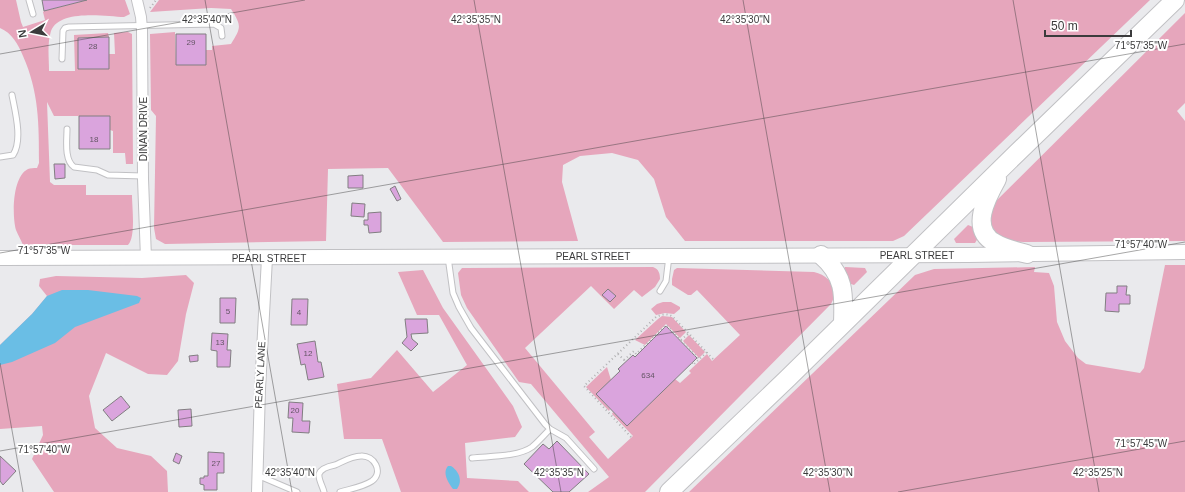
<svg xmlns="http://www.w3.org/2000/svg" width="1185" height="492" font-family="Helvetica,sans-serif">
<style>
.green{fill:#e6a6bc}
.water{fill:#6abee5}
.building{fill:#daa4dd;stroke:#817e81}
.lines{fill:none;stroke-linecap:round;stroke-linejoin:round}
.lane-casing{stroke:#c1c1c4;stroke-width:7}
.street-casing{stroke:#c1c1c4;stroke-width:12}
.secondary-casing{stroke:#c1c1c4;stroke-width:16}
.highway-casing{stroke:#c1c1c4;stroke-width:20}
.path{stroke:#b1b1b3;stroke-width:2;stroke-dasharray:1 3;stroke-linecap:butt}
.lane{stroke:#fff;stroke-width:5}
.street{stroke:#fff;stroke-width:10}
.secondary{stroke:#fff;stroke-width:14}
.highway{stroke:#fff;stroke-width:18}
.ticks{fill:none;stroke:#3b3b3c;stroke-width:1;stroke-opacity:0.45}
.labels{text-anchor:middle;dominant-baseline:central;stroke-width:4;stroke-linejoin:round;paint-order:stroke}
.number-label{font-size:8px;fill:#635564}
.street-label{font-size:10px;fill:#3b3b3c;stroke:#fff}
.ticks-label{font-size:10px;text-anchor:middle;fill:#3b3b3c;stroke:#fff;stroke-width:4;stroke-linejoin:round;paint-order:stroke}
</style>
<rect width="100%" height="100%" fill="#eaeaed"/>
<path class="green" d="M0,0H16L21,22L23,27L45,20L43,12L44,11L87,0H125L130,14L124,17C105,16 59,9 51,31C47,43 49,58 49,71H75L74,35L108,33L109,37L78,38V69H109V54H115L114,33L128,32L132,34L133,164H126L125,153H113V131L110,130V116H54L47,102L50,182L54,185H86V195H132C132,207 136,237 128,245H23C21,240 18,235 16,230C12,216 12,177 28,169C30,168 34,168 37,168L39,163C39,124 39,92 23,56C18,44 12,33 0,28Z
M159,0H1150L904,236L893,241H685L666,217L654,179L638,160L612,153L580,156L563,165L562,182L578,241L443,242L388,168L328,169L326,241L165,244L156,239L154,228L156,116L151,110L150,34L175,32L176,65H206V50H212V46L231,44C241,28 242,26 231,9L211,8L150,12Z
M1185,13V103L1177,111L1185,121V241L1024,242L1011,241L994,234L987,212L991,206Z
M968,225L973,227L978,238L975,243H956L954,239Z
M1165,265H1185V492H689L915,275L934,269L1035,267L1034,272L1049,273L1054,286L1057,322L1065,341L1078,358L1086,364L1140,373L1144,368Z
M653,267C659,269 660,274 660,279L655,287L642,297L634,290L614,309L591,286L525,348L595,432L589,437L608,459L633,436L612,414L613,412L627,426L675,379L680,383L691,373L689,371L707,354L712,361L740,335L697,290L691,295H688L672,285V279L674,270L677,268L814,272C829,275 840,289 831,304L645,492H588L609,477L531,384L519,382L467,308L461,295L458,273L462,268H466Z
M845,267L865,268L867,272L854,285L848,283L843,273Z
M423,270L443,308L513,406L522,427L515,437L465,443L467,478L518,481L529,492H401L382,439H344L337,384L371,378L397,350L433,392L467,365L439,315H417L398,272Z
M186,275L194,283L186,314L178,361L167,375L148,374L106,353L89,396L95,428L117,448L151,456L167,471L168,492H54L32,459L43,435L42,426L0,429V345L32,314L47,296L39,286L40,279L56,276L142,278Z
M663,302H671L680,307V309L674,314L665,313L656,315L651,309L657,304Z
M662,316L672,317L686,332L680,338L666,324L645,345L635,340L658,319Z
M689,335L705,352L699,358L683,341Z
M607,367L611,380L596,394L610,409L609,411L586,387Z"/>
<path class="water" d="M62,290H88L137,296L141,298L139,303L75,327L55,343L12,362L0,365V345L32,314L47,296Z
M448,466H451C459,471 463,481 457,489H453C448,482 442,473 448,466Z"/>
<path class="building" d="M42,0H87L44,11Z
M176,34H206V65H176Z
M109,37V69H78V38Z
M79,116H110V149H79Z
M54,164H65V178L55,179Z
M363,175V188H348V176Z
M395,186L401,199L397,201L390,189Z
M352,203L365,204L364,217L351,216Z
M381,212V232L369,233L368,225H364V220H368V213Z
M1117,286H1127L1126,295H1130V304H1119V312L1105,311L1106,293H1117Z
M608,289L616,296L610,302L602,295Z
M220,298H236L235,323H220Z
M292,299H308L307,325H291Z
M405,319H427L428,333L411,334L412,339L418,344L411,351L402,343L407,337Z
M666,326L697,358L627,426L596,394L620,371L618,369L633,355L635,357Z
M212,333L228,334L227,350H231L230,367H217V351L211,350Z
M315,341L318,362H321L324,377L308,380L305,364L301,365L297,344Z
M198,355V361L190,362L189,356Z
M121,396L130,407L112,421L103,410Z
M289,402L303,403L302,421H310L309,433L292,432L293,418H288Z
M191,409L192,426L179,427L178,410Z
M557,441L589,474L569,492H553L524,464L543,444L549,449Z
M208,452L224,453V473H217V490H204V485L200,484V478H204V476H208Z
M176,453L182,456L179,464L173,461Z
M0,456L16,471L3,485L0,481Z"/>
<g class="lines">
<defs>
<path id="lane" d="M29,0L33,14
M62,59L63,31L65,28L69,27L214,24L221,28L222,36
M67,129C67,140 64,160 74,167L97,170L108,175L143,176
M0,157L13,155C23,140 15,111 12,95
M448,257L453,293L459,307L471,328L545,424L550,429L566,438L594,469
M660,291L666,281L669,256
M472,458C489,456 518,457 532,447C538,442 544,435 550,429
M257,475L297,492
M324,492C323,487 318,479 319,474C321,468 330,466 335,465C342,462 352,456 361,456C374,455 384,472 372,481C363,487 350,489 340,492"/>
<path id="street" d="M137,0L141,17L142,30L143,179L146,258
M257,492L260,389L267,258"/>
<path id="secondary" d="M0,258L968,255L1185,252"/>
<path id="highway" d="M997,179C987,197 969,229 995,243C1005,249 1017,251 1027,254
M821,255C845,276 844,294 843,323
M669,492L788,378L1017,153L1175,0"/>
</defs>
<use href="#lane" class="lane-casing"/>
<use href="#street" class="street-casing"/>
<use href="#secondary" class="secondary-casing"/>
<use href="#highway" class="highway-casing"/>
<path class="path" d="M150,8L156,0
M681,340L689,333
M618,354L626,362
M624,360L634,351L636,354L666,325L699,359
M692,363L693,365L707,352
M631,437L584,386L656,317C662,314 668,313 673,317L713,359"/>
<use href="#lane" class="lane"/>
<use href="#street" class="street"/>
<use href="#secondary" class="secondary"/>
<use href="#highway" class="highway"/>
</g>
<path class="ticks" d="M205,0L292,492M474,0L561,492M743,0L830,492M1013,0L1099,492M0,54L305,0M0,253L1185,44M0,363L23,492M0,451L1185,242M898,492L1185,441"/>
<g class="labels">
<g class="number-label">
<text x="191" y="42">29</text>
<text x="93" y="46">28</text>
<text x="94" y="139">18</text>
<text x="228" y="311">5</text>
<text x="299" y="312">4</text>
<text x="220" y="342">13</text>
<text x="308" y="353">12</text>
<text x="648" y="375">634</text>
<text x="295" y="410">20</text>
<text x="216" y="463">27</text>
</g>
<g class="street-label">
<text transform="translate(143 129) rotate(-90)">DINAN DRIVE</text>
<text x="917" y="255">PEARL STREET</text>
<text x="593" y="256">PEARL STREET</text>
<text x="269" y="258">PEARL STREET</text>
<text transform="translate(260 375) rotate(-87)">PEARLY LANE</text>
</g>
</g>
<g class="ticks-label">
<text x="207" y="23">42°35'40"N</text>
<text x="476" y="23">42°35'35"N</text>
<text x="745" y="23">42°35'30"N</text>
<text x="1141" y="49">71°57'35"W</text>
<text x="1141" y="248">71°57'40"W</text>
<text x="44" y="254">71°57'35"W</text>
<text x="1141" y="447">71°57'45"W</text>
<text x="44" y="453">71°57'40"W</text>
<text x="290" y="476">42°35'40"N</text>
<text x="559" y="476">42°35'35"N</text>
<text x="828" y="476">42°35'30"N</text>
<text x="1098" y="476">42°35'25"N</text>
</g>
<g transform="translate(32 32) rotate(260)" stroke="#ffffff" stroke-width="3" paint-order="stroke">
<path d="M0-3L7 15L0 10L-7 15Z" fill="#3b3b3c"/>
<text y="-6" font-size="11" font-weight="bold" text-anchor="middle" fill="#3b3b3c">N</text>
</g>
<path d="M1045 30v6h86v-6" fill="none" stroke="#3b3b3c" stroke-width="2"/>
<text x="1051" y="30" font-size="12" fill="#3b3b3c" stroke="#ffffff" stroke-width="3" paint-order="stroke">50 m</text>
</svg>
